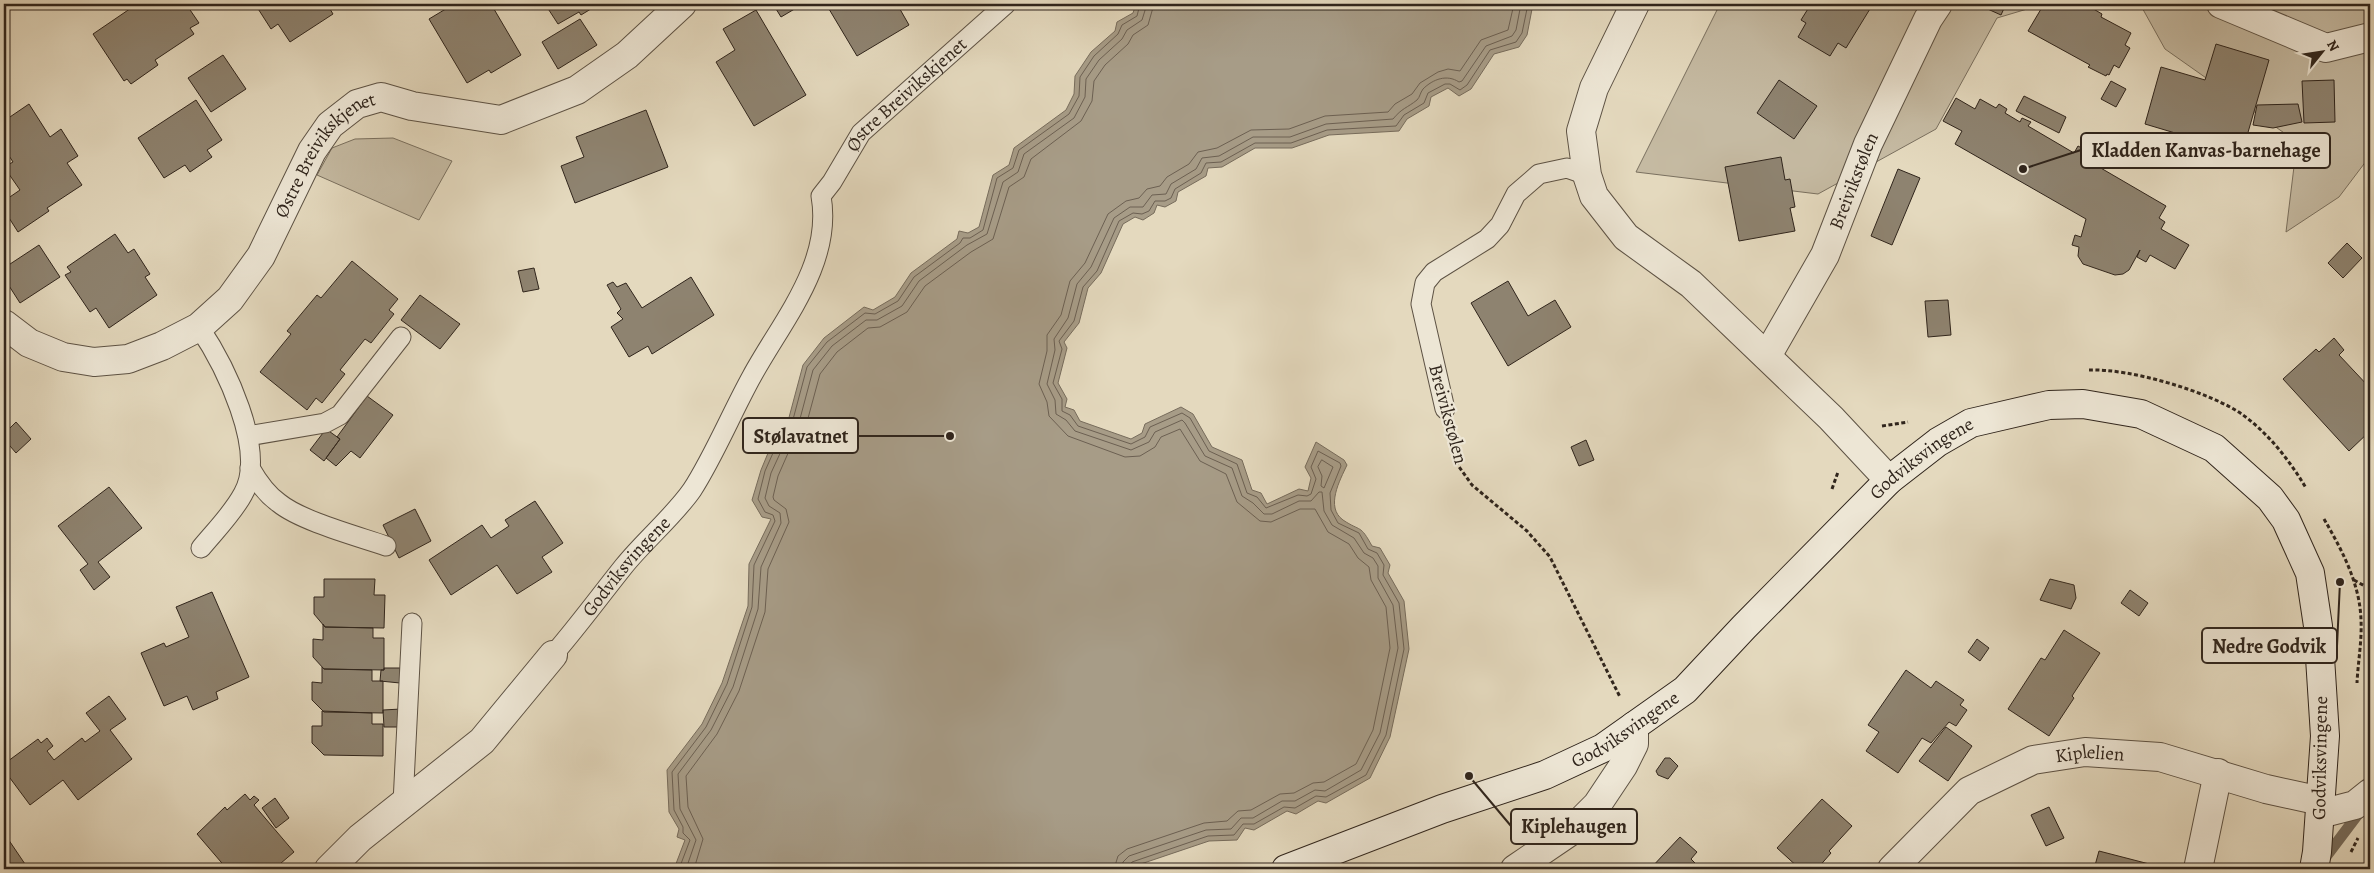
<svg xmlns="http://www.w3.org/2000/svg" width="2374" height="873" font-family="Alegreya,serif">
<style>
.green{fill:#c5baa2;stroke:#7a705f}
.water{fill:#a79c87;stroke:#776c5c}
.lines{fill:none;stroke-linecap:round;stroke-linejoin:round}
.shore{stroke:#6c6052;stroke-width:1}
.stream{stroke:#776c5c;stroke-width:11}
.building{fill:#8e8370;stroke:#30251c}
.service-casing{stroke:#5d5244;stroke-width:21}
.minor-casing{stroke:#5d5244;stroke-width:30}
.secondary-casing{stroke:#30251c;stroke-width:30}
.path{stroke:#30251c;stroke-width:3;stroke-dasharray:4 2.5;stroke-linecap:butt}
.service{stroke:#ede6d5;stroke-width:19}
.minor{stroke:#ede6d5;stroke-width:28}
.secondary{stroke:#ede6d5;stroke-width:28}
.labels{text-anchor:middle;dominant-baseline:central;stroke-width:4.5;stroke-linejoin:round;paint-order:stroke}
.street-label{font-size:19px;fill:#30251c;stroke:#ede6d5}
.leader{fill:none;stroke:#30251c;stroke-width:2}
.callout-dot{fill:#30251c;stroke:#ede6d5;stroke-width:2}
.callout{fill:#ede6d5;stroke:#30251c;stroke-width:2}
.callout-label{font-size:20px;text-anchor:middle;font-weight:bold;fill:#30251c}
</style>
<rect width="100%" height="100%" fill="#e4d9be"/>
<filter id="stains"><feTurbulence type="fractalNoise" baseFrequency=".004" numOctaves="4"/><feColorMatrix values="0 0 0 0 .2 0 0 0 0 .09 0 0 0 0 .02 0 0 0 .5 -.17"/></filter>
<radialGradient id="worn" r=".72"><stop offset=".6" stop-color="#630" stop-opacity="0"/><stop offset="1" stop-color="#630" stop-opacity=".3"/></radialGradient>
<path class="green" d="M1720,4H2044L1997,18L1936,129L1818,194L1636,172Z
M2140,4H2370V156L2339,197L2286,232L2297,142L2165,49Z
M393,138L452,161L419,220L317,175L332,148L355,139Z"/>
<path class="water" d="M1136,4H1533L1527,35L1519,47L1494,54L1471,89L1459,96L1448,88L1431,97L1429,106L1407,119L1399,131L1329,135L1292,148H1255L1222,167L1208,168L1206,176L1178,192L1176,201L1165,207L1157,205L1154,213L1143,220L1135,217L1123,224L1101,273L1088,288L1079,323L1064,342L1067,348L1058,383L1067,399L1065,407L1074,410L1080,421L1131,439L1142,433L1145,424L1181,407L1193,414L1212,447L1242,460L1252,490L1261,493L1267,504L1299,489L1308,491L1311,478L1305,467L1316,442L1344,460L1347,465C1340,480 1325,507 1343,520C1361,532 1360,524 1372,546L1380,548L1390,565L1388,573L1404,601L1409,649L1390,737L1370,778L1326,803L1318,801L1296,814L1287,811L1254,830L1245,828L1237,840L1209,841L1126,869H674L685,840L677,837L679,829L669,812L667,770L702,724L722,683L748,606L749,564L771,519L762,517L752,500L761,470L773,441L787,425L803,365L824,338L864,307L873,310L895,297L911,273L957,239L959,231L968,233L979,227L993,175L1009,165L1014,148L1066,110L1074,94L1075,76L1091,52L1115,31L1117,22L1133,13Z"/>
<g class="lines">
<path class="shore" d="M1322,460L1333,467L1324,488L1321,486L1322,476L1318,467Z
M679,869L690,840L683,833V827L674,810L672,772L706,727L727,684L752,607L754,565L775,521L773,515L765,512L758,499L765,471L777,444L791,427L807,367L827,342L865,313L875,314L898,301L914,277L960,243L963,238H970L983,230L997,178L1013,168L1019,150L1069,114L1079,96L1080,77L1094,56L1118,34L1122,25L1137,16L1140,4
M686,869L696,840L680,809L678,774L711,730L733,687L758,609L761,567L781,523L780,513L769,506L765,498L771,473L783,447L797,430L813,370L832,346L866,320H877L902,306L919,281L967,245L987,234L1003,182L1018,172L1024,154L1074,118L1085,97L1086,79L1099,60L1122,39L1127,30L1142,20L1147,4
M694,869L703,839L688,807L686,776L717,734L739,691L765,612L768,569L789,522L786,509L774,500L773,497L778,476L789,451L804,433L820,374L837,352L868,328L880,327L907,312L925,286L971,252L993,239L1009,187L1024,177L1031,159L1081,121L1092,101L1094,81L1105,65L1128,44L1133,35L1148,25L1154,4
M1114,869L1118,856L1127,849L1204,823L1227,821L1238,811L1251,810L1280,794L1294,793L1313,783L1324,782L1356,764L1373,730L1390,648L1386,607L1371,580L1369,567L1358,558L1349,544L1328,532L1315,509H1300L1271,522L1260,521L1237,502L1226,474L1200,461L1180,429L1161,437L1155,447L1140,456L1125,457L1068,436L1049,416L1047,402L1039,384L1047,351V335L1061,315L1070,281L1085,263L1108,214L1126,201L1139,198L1147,189L1160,186L1167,177L1189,164L1198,152L1217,148L1251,130L1289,129L1325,116L1388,112L1395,104L1412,94L1420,83L1438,72L1448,69L1460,71L1481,40L1508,30L1514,4
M1122,869L1123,862L1129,856L1206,830L1231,829L1241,818H1253L1282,801H1295L1315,790L1325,791L1361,770L1380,733L1398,648L1393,605L1378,578V566L1373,558L1364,553L1354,538L1332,525L1324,511L1322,492H1319L1311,501H1299L1272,514H1264L1253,503L1242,496L1232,468L1205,456L1185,423L1182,420L1155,432L1149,442L1131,450L1075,431L1066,420L1056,414L1055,400L1047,384L1055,350L1054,339L1068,318L1077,284L1091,267L1114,218L1130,207H1143L1152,195L1166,194L1171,184L1196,169L1202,158L1219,156L1253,137H1290L1326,124L1393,119C1402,108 1407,108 1417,100C1420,97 1420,93 1423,89C1433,79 1447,74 1459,82L1462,81L1486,46L1512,36L1516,30L1521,4
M1128,869L1132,862L1208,836L1234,835L1243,824H1254L1284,807L1295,808L1316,796L1326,797L1366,775L1386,735L1404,649L1399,603L1383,575L1384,565L1377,553L1368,549L1359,533L1338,523L1331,510L1330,493L1341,466L1340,463L1318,451L1311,467L1316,479L1311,494L1307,496L1298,495L1266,508L1257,497L1247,493L1237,464L1209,451L1190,418L1182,413L1150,427L1145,437L1131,444L1078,426L1070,415L1062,411V399L1053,383L1062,349L1059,341L1074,321L1083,287L1097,271L1119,221L1133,213L1142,214L1149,211L1155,201H1165L1171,198L1175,189L1201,173L1206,163L1221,162L1255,143H1291L1327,130L1396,126L1404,115L1424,103L1428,93L1445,84H1450L1460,90L1467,85L1490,50L1516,42L1522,33L1528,4"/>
<path class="stream" d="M2322,862L2362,809"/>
</g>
<path class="building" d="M137,4H174L177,8L186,4L199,23L190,28L194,34L155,60L158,65L131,84L127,79L124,81L93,34Z
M255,4H327L333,14L290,42L278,24L271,29Z
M454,4H491L521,55L491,73L489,70L467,83L429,19Z
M545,4H599L581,15L579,12L558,24Z
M773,4H803L781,17Z
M826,4H897L909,25L857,56Z
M1811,4H1873L1846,48L1838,43L1830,56L1798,37L1806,23L1801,20Z
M1982,4H2006L2001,15L1981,6Z
M2044,4H2077L2082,7L2085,4L2102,14L2101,17L2131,33L2125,45L2130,48L2119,68L2114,65L2109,75L2107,74L2106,76L2088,67L2090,65L2028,31Z
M756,10L806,95L754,126L716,62L735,50L723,29Z
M580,19L597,45L558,69L542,42Z
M2216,44L2269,60L2242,153L2145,124L2161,67L2205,80Z
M223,55L246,89L211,112L188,78Z
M1779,80L1817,106L1794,139L1757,113Z
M2334,80L2335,122L2304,123L2302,81Z
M2111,81L2126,89L2116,107L2101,99Z
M2024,96L2066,117L2059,133L2016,111Z
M1956,98L1975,109L1980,99L1996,108L1999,104L2007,109L2005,113L2020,122L2022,118L2031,122L2028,126L2074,153L2078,146L2091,153L2087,160L2166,206L2159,218L2165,222L2161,229L2189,245L2175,269L2150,255L2146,262L2137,257L2140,250L2129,270L2123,274L2115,275L2083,264L2078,256L2079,247L2072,245L2075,235L2081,237L2086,219L1955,144L1962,131L1943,121Z
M196,100L222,140L207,150L212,157L190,172L185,165L164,178L138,138Z
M29,104L50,137L61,129L78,156L67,163L82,185L47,208L49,211L18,232L4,210V201L20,190L4,167L13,162L4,148V121Z
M2298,104L2302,122L2273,128L2253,125L2257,105Z
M646,110L668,167L575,203L561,166L584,157L576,137Z
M1781,157L1785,180L1790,179L1795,207L1790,208L1795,231L1739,241L1725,167Z
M1898,169L1920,178L1892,245L1871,236Z
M115,234L128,253L134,249L150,274L145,277L157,295L109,328L96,308L90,312L65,275L71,272L67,267Z
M2347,243L2362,258L2343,278L2328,263Z
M39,245L60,277L20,303L4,278V268Z
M352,261L398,299L389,310L394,314L371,343L365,339L340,370L345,374L322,403L316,398L307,410L260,372L291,334L287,331L317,295L321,298Z
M534,268L539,289L523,292L518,271Z
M691,277L714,315L652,354L648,346L629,357L611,327L623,319L617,313L621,309L607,285L613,282L617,287L626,283L642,308Z
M1508,281L1528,316L1555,300L1571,327L1508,366L1471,303Z
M420,295L460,324L440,349L401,320Z
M1948,300L1951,335L1928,337L1925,301Z
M2334,338L2344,350L2339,355L2370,388V431L2349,451L2283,379L2316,349L2319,352Z
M367,396L393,415L360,458L351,451L336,466L326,458L340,439L337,437Z
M16,422L31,439L16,453L4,439V434Z
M326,429L340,439L324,461L310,450Z
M1586,440L1594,460L1579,466L1571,447Z
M109,487L142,528L98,562L110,577L94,590L80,570L88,564L58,526Z
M535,501L563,543L542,557L552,572L517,594L497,565L451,595L429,560L482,525L491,538L509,526L505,520Z
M415,509L431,541L399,558L383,525Z
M324,579H375L374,595H385L384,628L325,627L314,614V597H324Z
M2050,579L2074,585L2076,598L2071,609L2040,600Z
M2130,590L2148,603L2139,616L2121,603Z
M212,592L249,677L216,692L218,699L193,710L187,696L164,706L141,653L164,643L166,647L189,637L176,607Z
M323,624L325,627L373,628V638H384V670L324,669L313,657V639L323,640Z
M2064,630L2100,653L2072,696L2074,698L2049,736L2008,709L2041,658L2045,660Z
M1977,639L1989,648L1980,661L1968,652Z
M322,667L324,669L372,670V681H383V713L324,712L312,700V682L322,683Z
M384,668H400V683L380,681L381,670H384Z
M1906,670L1931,688L1936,681L1964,700L1960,705L1967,710L1956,726L1949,722L1931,743L1922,738L1898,773L1866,751L1879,732L1868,725Z
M109,696L126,719L110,730L132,759L78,800L63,780L30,805L4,770V764L38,739L41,743L47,738L53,746L47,751L54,760L82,738L85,742L100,731L86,713Z
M401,709L402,727H384L383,710Z
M322,711L372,713V724H383V756L324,755L312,743V726H322Z
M1946,727L1972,746L1948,781L1919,761Z
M1665,758H1670L1678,766L1668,779L1658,775L1656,771Z
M245,794L250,800L254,796L259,800L254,805L294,852L274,869H227L197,834L225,807L227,810Z
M275,798L289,818L276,828L262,808Z
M1822,799L1852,826L1829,851L1831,853L1817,869H1800L1777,848Z
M2049,807L2064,838L2046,846L2031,815Z
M4,833L25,864L18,869H4Z
M1680,837L1697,852L1691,859L1701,869H1650Z
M2099,851L2157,866L2156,869H2094Z"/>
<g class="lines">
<defs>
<g id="service">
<path d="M199,327C224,364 268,451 243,494C233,513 215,531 201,548"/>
<path d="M1445,409L1421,304L1425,283L1434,272L1487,239L1500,225L1516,194L1539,174L1567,168L1587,175"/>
<path d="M248,436L325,423L340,415L401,337"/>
<path d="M250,468C258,482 266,494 279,503C301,521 357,536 386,546"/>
<path id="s1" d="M553,655C578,626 600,596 624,566C644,541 674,516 692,490C714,456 732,412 752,376C782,321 833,263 821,196L832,182L861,133L1006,4"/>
<path d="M403,803L412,623"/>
</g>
<g id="minor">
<path d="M1635,4L1594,88L1581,131L1587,175L1594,196L1626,237L1691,284L1831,418L1889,480"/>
<path d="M2221,4L2326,48L2370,37"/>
<path id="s2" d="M4,324L29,343L63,357L94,362L128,359L162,346L199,327L230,299L261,256L312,151L330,125L357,104L381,97L412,106L501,120L577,90L627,55L682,4"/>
<path id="s3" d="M1767,356L1825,255L1868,144L1928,19L1938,4"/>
<path d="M2320,814L2355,805L2370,793"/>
<path d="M329,869L360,838L482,741L553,655"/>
<path d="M1515,869L1571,831L1597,805L1623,766L1634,744V726"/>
<path id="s4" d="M1892,869L1969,791L2033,760L2085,752L2160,757L2266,789L2321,801"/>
<path d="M2198,869L2218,773"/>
</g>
<g id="secondary">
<path id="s5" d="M1286,869L1442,809L1545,775L1603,748L1685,690L1744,627L1889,480L1938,442L1971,423L2049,405L2083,404L2141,414L2214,448L2270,498L2286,520L2310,573L2318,626L2325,736L2317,852L2314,869"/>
</g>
</defs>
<use href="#service" class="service-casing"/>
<use href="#minor" class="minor-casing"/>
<use href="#secondary" class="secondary-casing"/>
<path class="path" d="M2089,370C2129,368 2211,392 2243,415C2269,434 2290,461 2306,488
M1882,426L1908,422
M1451,436L1457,464L1472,485L1527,531L1550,557L1620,697
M1832,489L1838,472
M2324,519C2342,550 2360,584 2361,620C2362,641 2358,662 2357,683
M2354,580L2370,589
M2351,852L2358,838"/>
<use href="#service" class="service"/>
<use href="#minor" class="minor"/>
<use href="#secondary" class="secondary"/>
</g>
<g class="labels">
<g class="street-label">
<text stroke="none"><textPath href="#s1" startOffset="676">Østre Breivikskjenet</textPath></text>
<text stroke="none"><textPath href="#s2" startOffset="429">Østre Breivikskjenet</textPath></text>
<text stroke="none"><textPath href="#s3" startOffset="196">Breivikstølen</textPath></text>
<text transform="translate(1448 414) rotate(75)">Breivikstølen</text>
<text stroke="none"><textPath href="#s5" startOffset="772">Godviksvingene</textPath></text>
<text stroke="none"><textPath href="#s1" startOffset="115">Godviksvingene</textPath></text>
<text stroke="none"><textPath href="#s5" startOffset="368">Godviksvingene</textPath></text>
<text stroke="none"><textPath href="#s4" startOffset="238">Kiplelien</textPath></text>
<text transform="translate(2320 758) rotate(-89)">Godviksvingene</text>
</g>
</g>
<path class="leader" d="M2023 169L2081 150M950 436L858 436M2340 582L2337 646M1469 776L1511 826"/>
<g class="callout-dot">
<circle cx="2023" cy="169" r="5"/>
<circle cx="950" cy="436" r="5"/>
<circle cx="2340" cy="582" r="5"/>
<circle cx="1469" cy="776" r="5"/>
</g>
<g class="callout">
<rect x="2081" y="133" width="249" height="35" rx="5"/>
<rect x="743" y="418" width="115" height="35" rx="5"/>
<rect x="2202" y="628" width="135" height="35" rx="5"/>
<rect x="1511" y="809" width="126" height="35" rx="5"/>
</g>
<g class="callout-label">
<text x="2206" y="157">Kladden Kanvas-barnehage</text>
<text x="801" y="443">Stølavatnet</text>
<text x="2269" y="653">Nedre Godvik</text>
<text x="1574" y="833">Kiplehaugen</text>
</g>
<rect width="2374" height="873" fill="none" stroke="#e4d9be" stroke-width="20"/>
<rect x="5" y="5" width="2364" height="863" fill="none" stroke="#30251c" stroke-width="2.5"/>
<rect x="10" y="10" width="2354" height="853" fill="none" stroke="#30251c"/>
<g transform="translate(2322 52) rotate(60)" stroke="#ede6d5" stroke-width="4" paint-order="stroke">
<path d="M0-4L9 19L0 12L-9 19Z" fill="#30251c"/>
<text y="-8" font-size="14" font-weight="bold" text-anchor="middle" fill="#30251c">N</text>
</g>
<rect width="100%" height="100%" filter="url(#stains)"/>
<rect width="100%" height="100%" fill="url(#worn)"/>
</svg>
